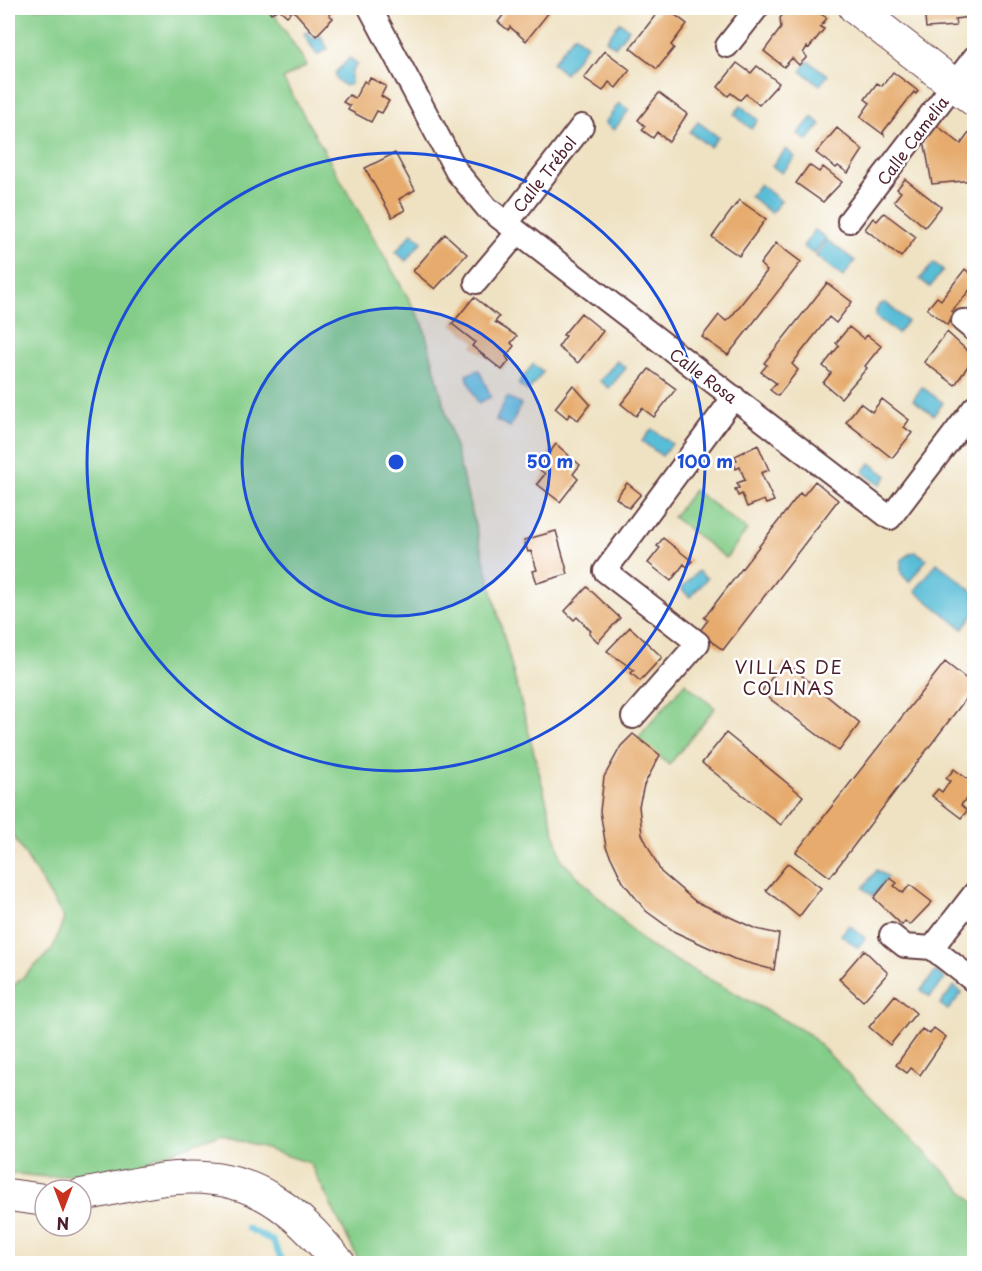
<svg xmlns="http://www.w3.org/2000/svg" width="982" height="1271" font-family="'Playpen Sans',sans-serif">
<style>
.green{fill:#84cd89;stroke:#67765a;stroke-width:1.5}
.water{fill:#59bdd7;stroke:#526e81;stroke-width:1.5}
.lines{fill:none;stroke-linecap:round;stroke-linejoin:round}
.stream{stroke:#59bdd7;stroke-width:6}
.building{fill:#e6ab6d}
.street-casing{stroke:#633c42;stroke-width:26}
.secondary-casing{stroke:#633c42;stroke-width:34}
.street{stroke:#fff;stroke-width:22}
.secondary{stroke:#fff;stroke-width:32}
.ring{fill:none;stroke:#1d4ed8;stroke-width:3}
.labels{text-anchor:middle;dominant-baseline:central;stroke-width:5;stroke-linejoin:round;paint-order:stroke}
.street-label{font-size:16px;fill:#4a1f2b;stroke:#fff}
.neighbourhood-label{font-size:18px;letter-spacing:1.5px;fill:#4a1f2b;stroke:#fff}
.centre{fill:#1d4ed8;stroke:#fff;stroke-width:3}
.ring-label{font-size:18px;text-anchor:middle;font-weight:bold;fill:#1d4ed8;stroke:#fff;stroke-width:5;stroke-linejoin:round;paint-order:stroke}
</style>
<rect width="100%" height="100%" fill="#fff"/>
<filter id="ink" filterUnits="userSpaceOnUse"><feTurbulence type="fractalNoise" baseFrequency=".0167" numOctaves="2"/><feDisplacementMap in="SourceGraphic" scale="12" xChannelSelector="R" yChannelSelector="G"/><feConvolveMatrix kernelMatrix="1 2 1 2 8 2 1 2 1" color-interpolation-filters="sRGB"/></filter>
<filter id="wash" filterUnits="userSpaceOnUse"><feTurbulence type="fractalNoise" baseFrequency=".008" numOctaves="4" result="noise"/><feDisplacementMap in="SourceGraphic" scale="24" xChannelSelector="R" yChannelSelector="G"/><feGaussianBlur stdDeviation="1.35" result="paint"/><feColorMatrix in="noise" values="0 0 0 0 0 0 0 0 0 0 0 0 0 0 0 0 0 1.4 0 .05"/><feComposite in="paint" operator="in"/></filter>
<g filter="url(#wash)">
<rect width="100%" height="100%" fill="#efe2c3"/>
<path class="green" d="M8,8H267L271,13L273,12L307,65L283,79L423,324L562,861L647,945L809,1034L974,1202V1263H360L310,1163L219,1134L126,1169L47,1177L8,1173V991L52,950L64,918L8,827Z
M694,490L747,530L726,558L673,517Z
M685,683L715,708L669,765L638,738Z"/>
<path class="water" d="M620,22L629,29L615,47L606,40Z
M307,32L315,39L320,35L328,49L317,55L304,34Z
M574,35L587,45L565,74L552,63Z
M350,58L357,64L351,73V84L345,86L337,80L335,73Z
M808,61L828,75L820,85L801,71Z
M619,103L629,110L614,130L605,123Z
M741,106L758,120L751,129L734,114Z
M812,117L821,124L807,141L798,134Z
M698,122L718,137L710,147L690,132Z
M786,149L795,157L782,173L772,166Z
M760,184L781,201L771,213L750,196Z
M815,230L826,238L814,254L803,246Z
M412,233L422,241L406,261L396,252Z
M827,240L855,261L843,277L816,256Z
M934,263L943,270L930,287L920,279Z
M886,303L907,321L898,333L876,317V310L880,304Z
M617,361L626,368L609,388L600,381Z
M533,364L543,372L528,391L518,384Z
M479,370L491,397L478,403L466,375Z
M922,387L943,403L934,415L913,400Z
M507,397L521,404L510,427L496,420Z
M652,429L672,444L662,456L642,441Z
M870,463L887,476L880,485L863,472Z
M916,552L927,559L909,582L901,573V561L910,553Z
M937,563L974,592V614L963,629L915,591Z
M698,571L707,578L690,597L681,589Z
M877,870L888,877L873,896L863,888Z
M849,925L865,938L858,948L841,935Z
M936,971L945,979L930,997L921,990Z
M954,986L962,993L948,1010L940,1004Z"/>
<g class="lines">
<path class="stream" d="M247,1228L273,1241L283,1264"/>
</g>
<g id="blocks">
<path class="building" d="M267,8H334L335,9L329,15L333,18L316,36L293,10L287,16L279,9L271,13Z
M504,8H546L550,11L526,41L510,27L508,30L498,22L507,10Z
M661,8H666L687,24L671,45L674,48L657,69L630,48Z
M788,8H812L827,18L820,27L824,29L809,48L807,47L803,53L807,57L799,65L792,58L784,67L764,51L781,28L780,18Z
M924,8H974V14H969V17L955,19L956,26L926,28Z
M605,51L630,70L616,88L609,82L603,91L584,78Z
M737,63L751,73L757,66L779,83L759,105L746,94L740,100L731,93L728,96L718,87Z
M893,72L918,91L916,94L914,92L883,132L884,135L860,117L870,103L865,99L877,83L882,86Z
M370,78L386,86L381,96L389,101L382,113L377,111L371,122L348,110L350,106L343,102L349,95L355,98L364,81L367,83Z
M659,93L687,114L669,142L657,132L653,138L642,130L645,126L638,120Z
M936,125L961,144L974,126V180L932,184L924,140Z
M837,128L863,150L848,173L838,166L836,168L816,153Z
M395,153L415,190L399,199L405,210L392,217L365,168Z
M809,165L819,172L823,167L842,182L823,202L796,183Z
M905,179L941,207L925,227L894,201L901,192L897,189Z
M739,200L766,219L739,256L712,237Z
M884,213L916,237L901,257L865,229L873,218L877,221Z
M445,234L467,254L435,289L413,271Z
M776,243L801,262L728,355L702,337L719,315L726,321L731,317L767,271L760,264Z
M965,269L974,277V285L952,311L955,314L947,325L927,309L937,297L941,300Z
M827,283L852,302L836,323L829,317L792,364L798,370L778,396L770,390L776,383L761,372L767,365L764,363Z
M474,297L499,317L495,322L517,336L511,343L514,346L506,356L509,361L502,370L472,346L475,342L452,324Z
M581,313L603,331L578,363L558,347L566,336L563,335Z
M849,327L864,339L867,335L881,346L865,366L867,368L841,398L823,383L831,373L823,366L839,346L836,343Z
M947,332L974,357L955,385L924,362Z
M649,369L676,389L654,417L642,408L636,416L621,404Z
M573,385L590,404L578,420L570,414L567,418L555,408Z
M882,399L909,420L904,427L912,433L892,458L846,422L860,403L872,412Z
M556,444L580,465L573,474L578,479L560,502L537,484L545,474L538,468Z
M758,445L769,470L761,473L774,501L766,504L764,500L747,507L742,494L738,496L735,489L739,488L737,483L745,480L740,467L736,469L734,462L737,460L735,456Z
M815,481L838,500L723,650L699,632L708,620L704,618L800,493L803,496Z
M627,483L641,494L629,508L616,498Z
M556,531L568,574L537,583L533,571L537,570L531,551L528,552L524,540Z
M663,538L692,561L687,567L684,564L671,581L648,563L660,548L657,546Z
M587,587L620,618L598,642L589,633L591,631L577,617L574,620L565,611Z
M630,627L662,657L640,681L631,673L634,670L607,651Z
M784,661L860,723L839,751L761,692Z
M945,662L974,685V688L830,877L796,852Z
M726,733L803,796L781,825L702,763Z
M633,734L660,755L644,785L639,806L642,834L661,872L695,901L756,929L779,934L774,970L734,959L675,932L646,911L623,882L606,847L600,811L604,777L621,746Z
M954,769L974,784V800L969,795L961,805L967,811L961,818L932,796L938,789L942,792L950,781L946,779Z
M788,863L821,888L799,917L766,890Z
M890,878L897,883L894,886L903,893L910,885L932,902L910,925L905,921L902,925L874,898Z
M864,950L888,973L863,1001L839,979Z
M895,995L916,1013L890,1045L869,1027Z
M934,1028L946,1037L920,1075L911,1068L907,1073L896,1065L922,1029L930,1034Z"/>
</g>
</g>
<g filter="url(#ink)">
<use href="#blocks" fill-opacity="0" stroke="#633c42" stroke-width="1.5"/>
<g class="lines">
<defs>
<path id="street" d="M370,8L457,172L487,208L890,518L974,408
M727,46L757,8
M849,221L974,58
M507,223L582,126
M476,282L518,232
M963,321L974,330
M633,717L698,643L605,571L734,397
M891,935L905,946L932,948L974,981
M932,948L974,894"/>
<path id="secondary" d="M855,8L974,100
M8,1195L45,1200
M81,1195C113,1190 144,1180 176,1178C253,1172 295,1209 340,1264"/>
</defs>
<use href="#street" class="street-casing"/>
<use href="#secondary" class="secondary-casing"/>
<use href="#street" class="street"/>
<use href="#secondary" class="secondary"/>
</g>
</g>
<circle cx="396" cy="462" r="154" fill="#1d4ed8" fill-opacity=".12"/>
<g class="ring">
<circle cx="396" cy="462" r="154"/>
<circle cx="396" cy="462" r="309"/>
</g>
<g class="labels">
<g class="street-label">
<text transform="translate(912 140) rotate(-53)">Calle Camelia</text>
<text transform="translate(544 174) rotate(-52)">Calle Trébol</text>
<text transform="translate(704 375) rotate(37)">Calle Rosa</text>
</g>
<g class="neighbourhood-label">
<text x="789" y="666">VILLAS DE<tspan x="789" dy="21">COLINAS</tspan></text>
</g>
</g>
<circle cx="396" cy="462" r="9" class="centre"/>
<g class="ring-label">
<text x="550" y="468">50 m</text>
<text x="705" y="468">100 m</text>
</g>
<rect width="982" height="1271" fill="none" stroke="#fff" stroke-width="30"/>
<g transform="translate(63 1208) rotate(180)"><circle r="28" fill="#ffffff" stroke="#b7a5aa" stroke-width="1.5"/>
<path d="M0-4.5L10 22L0 15L-10 22Z" fill="#c8321e"/>
<text y="-9" font-size="16" font-weight="bold" text-anchor="middle" fill="#4a1f2b">N</text>
</g>
</svg>
